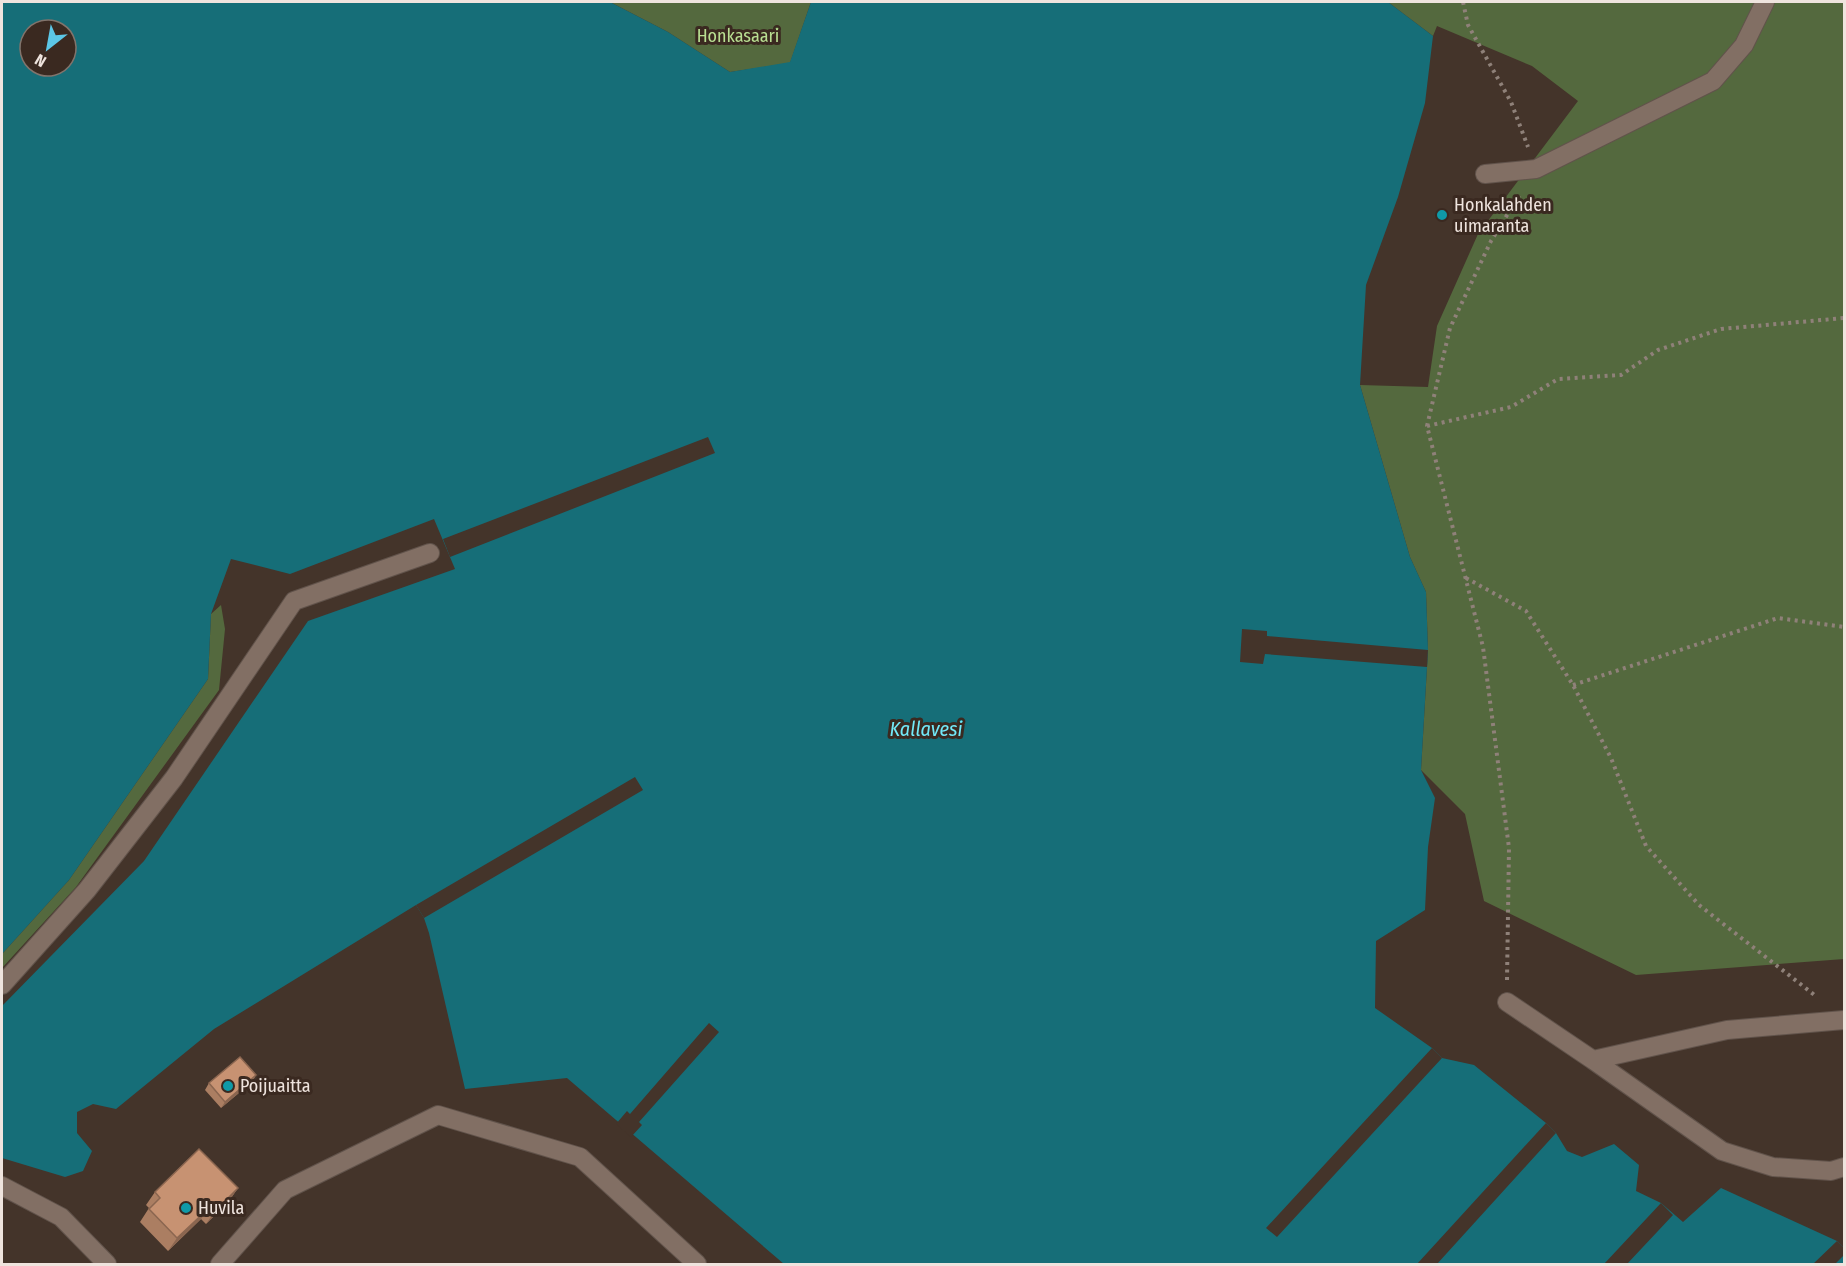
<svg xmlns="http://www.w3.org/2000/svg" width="1846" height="1266" font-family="'Fira Sans Condensed',sans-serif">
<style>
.green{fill:#54693e}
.water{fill:#166e78;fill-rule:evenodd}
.pier{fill:#44342a}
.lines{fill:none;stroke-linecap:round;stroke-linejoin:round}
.minor-casing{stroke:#61534b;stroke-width:20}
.path{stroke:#8f8179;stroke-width:4;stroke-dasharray:3 4.5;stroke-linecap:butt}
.minor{stroke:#826f64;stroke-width:18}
.wall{fill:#ab7e62}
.shaded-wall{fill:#8b6650}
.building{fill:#c79272;stroke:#8b6650;stroke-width:1.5}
.culture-dot{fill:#0f9aa8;stroke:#3a2920;stroke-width:2}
.labels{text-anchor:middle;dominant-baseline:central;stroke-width:6;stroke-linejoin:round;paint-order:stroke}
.park-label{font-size:18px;fill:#b9df92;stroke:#3a2920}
.poi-label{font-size:18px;fill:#efe4de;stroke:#3a2920;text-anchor:start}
.water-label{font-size:20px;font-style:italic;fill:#72e9f8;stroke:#3a2920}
</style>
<rect width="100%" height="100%" fill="#44342a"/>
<path class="green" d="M610,2H811L790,63L730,72L668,32Z
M1388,2H1844V959L1636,975L1484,901L1465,814L1421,770L1428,650L1426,592L1410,557L1360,385L1428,387L1437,326L1478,234L1578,101L1532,66L1437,26L1433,36Z
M221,605L225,629L219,690L76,887L2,968V954L69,880L208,679L211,614Z"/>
<path class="water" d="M2,2H610L668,32L730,72L790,62L811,2H1388L1433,36L1425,103L1398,197L1366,285L1360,385L1410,557L1426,592L1428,650L1421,770L1435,798L1428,847L1425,910L1376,941L1375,1008L1432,1048L1442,1058L1474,1065L1546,1123L1556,1133L1567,1151L1582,1157L1614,1144L1639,1165L1636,1191L1661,1203L1683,1222L1721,1188L1837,1241L1844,1248V1264H784L567,1078L465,1089L429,933L424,918L416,905L214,1029L116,1109L93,1104L77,1112V1133L92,1151L83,1171L65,1177L2,1158V1006L144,861L308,621L455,569L434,519L290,574L231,559L211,614L208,679L69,880L2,954ZM30,30H66V66H30Z"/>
<path class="pier" d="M708,437L715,453L450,557L443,539Z
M1242,629L1267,631V636L1428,650L1427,667L1265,654L1263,664L1240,662Z
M635,777L643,790L424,918L416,905Z
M709,1023L719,1032L639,1122L642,1125L631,1137L616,1124L627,1111L630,1114Z
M1432,1048L1442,1058L1277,1237L1266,1228Z
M1546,1123L1556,1133L1437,1264H1417Z
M1661,1203L1673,1215L1627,1264H1604Z
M1837,1241L1844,1248V1255L1835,1264H1813Z"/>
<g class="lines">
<defs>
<path id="minor" d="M1485,174L1536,169L1713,81L1744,45L1765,2
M2,985L87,890L174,778L294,601L430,553
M1507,1002L1593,1060L1727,1030L1844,1020
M1593,1060L1722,1151L1773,1167L1831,1171L1844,1167
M2,1186L61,1217L107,1264
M220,1264L285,1190L438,1115L580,1157L697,1264"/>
</defs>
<use href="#minor" class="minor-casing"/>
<path class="path" d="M1463,2L1468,25L1511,102L1528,147
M1427,426L1511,407L1558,379L1621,375L1658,350L1721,329L1844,318
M1466,578L1526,611L1573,685L1611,758L1646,846L1699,905L1817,997
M1573,685L1778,618L1844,627
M1507,980L1509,848L1483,647L1427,426L1450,328L1491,241L1520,194"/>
<use href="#minor" class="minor"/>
</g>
<path class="wall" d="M256,1075L252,1082L221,1108L205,1090L209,1083Z
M238,1188L229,1201L206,1224L201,1219L168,1251L140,1222L149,1208L146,1205L155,1192Z"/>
<path class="shaded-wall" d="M256,1075L252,1082L221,1108L225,1102Z
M238,1188L229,1201L206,1224L215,1211Z
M210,1207L201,1219L168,1251L177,1238Z"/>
<path class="building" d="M240,1057L256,1075L225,1102L209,1083Z
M199,1149L238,1188L215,1211L210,1207L177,1238L149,1209L160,1198L155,1192Z"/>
<g class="culture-dot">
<circle cx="1442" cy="215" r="6"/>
<circle cx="228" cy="1086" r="6"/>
<circle cx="186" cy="1208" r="6"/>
</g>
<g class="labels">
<g class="park-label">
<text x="738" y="36">Honkasaari</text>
</g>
<g class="poi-label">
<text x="1454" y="205">Honkalahden<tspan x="1454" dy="21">uimaranta</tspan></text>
<text x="240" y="1086">Poijuaitta</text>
<text x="198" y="1208">Huvila</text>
</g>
<g class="water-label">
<text x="926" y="729">Kallavesi</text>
</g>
</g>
<rect width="1846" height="1266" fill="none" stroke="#efe4de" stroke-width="6"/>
<g transform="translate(48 48) rotate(211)"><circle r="28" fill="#3a2920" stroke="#82746c" stroke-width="1.5"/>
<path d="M0-4.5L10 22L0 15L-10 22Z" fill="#5cc7e7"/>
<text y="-9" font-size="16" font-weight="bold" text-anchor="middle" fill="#efe4de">N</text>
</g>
</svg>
